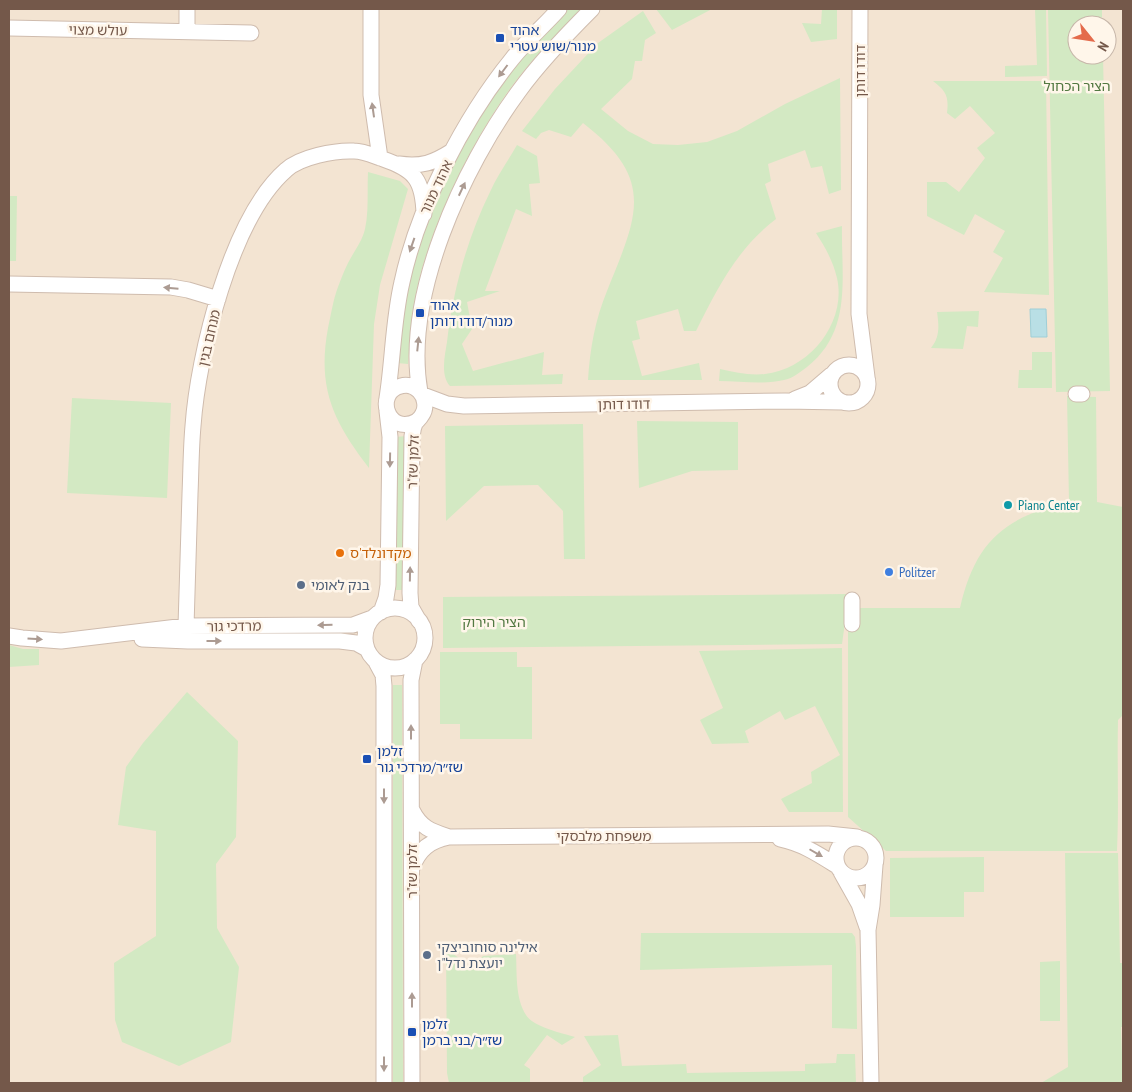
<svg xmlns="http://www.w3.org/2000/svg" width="1132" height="1092" font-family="'PT Sans Narrow','Noto Sans Hebrew',sans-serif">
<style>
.residential{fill:#f3e4d2;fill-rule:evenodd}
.green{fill:#d3e9c3}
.water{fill:#b9dfe5;stroke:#9fcfd7}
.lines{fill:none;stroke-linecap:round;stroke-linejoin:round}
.minor-casing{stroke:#cfbcae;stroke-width:17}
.minor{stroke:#fff;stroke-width:15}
.oneway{fill:#ac9b92}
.transit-dot{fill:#1a4fb4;stroke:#fff6ea;stroke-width:2}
.culture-dot{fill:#0f9aa8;stroke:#fff6ea;stroke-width:2}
.food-dot{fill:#e8710a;stroke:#fff6ea;stroke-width:2}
.shop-dot{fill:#3f7fe0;stroke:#fff6ea;stroke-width:2}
.service-dot{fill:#5c6f8a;stroke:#fff6ea;stroke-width:2}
.labels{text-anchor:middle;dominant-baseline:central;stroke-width:5;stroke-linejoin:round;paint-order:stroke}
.street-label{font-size:14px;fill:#74584a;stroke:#fff6ea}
.transit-label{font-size:14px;fill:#164399;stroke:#fff6ea;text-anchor:start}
.park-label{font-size:14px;fill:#537942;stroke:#fff6ea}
.culture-label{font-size:14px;fill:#0d838f;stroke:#fff6ea;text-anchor:start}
.food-label{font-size:14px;fill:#c56008;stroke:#fff6ea;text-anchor:start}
.shop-label{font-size:14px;fill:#366cbe;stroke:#fff6ea;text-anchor:start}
.service-label{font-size:14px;fill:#4e5e75;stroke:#fff6ea;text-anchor:start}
</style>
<rect width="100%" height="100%" fill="#fcf2e4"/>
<path class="residential" d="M9,9H1123V1083H9ZM1077,25H1107V55H1077Z"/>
<path class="green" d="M567,9H581C564,29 544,47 527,67C481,121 434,216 418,284C412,310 410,337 408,364L397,363L403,308L421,235L449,171L484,108L518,61Z
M656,9H712L672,30Z
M822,9H837V39L811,42L802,23L821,24Z
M1035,9H1046L1047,76L1005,77V66L1037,65Z
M1048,9H1102V25H1077V55H1103L1110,391L1056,392Z
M643,11L656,33L645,40L642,61H635L632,79L601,109L628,131L653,144L678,145L707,142L737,131L785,104L840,78L841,190L829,194L822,166L811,168L805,150L768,164L771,181L765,184L776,219C737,249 718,287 696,331H684L678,309L636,321L640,339L632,341L642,376L699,363L702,380H588C590,349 595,320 607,291C637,216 657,180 583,123L571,137L549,130L541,133L536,139L522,131L555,89L598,43Z
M933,81H1046L1049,295L984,292L1003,258L993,252L1005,231L975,214L964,235L927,216V182H946L959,192L985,158L977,148L995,133L970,106L955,119L947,113C949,96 946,91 933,81Z
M517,145L537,156L540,183L529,184L532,216L516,209L485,291H500L467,302L472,329L462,344L473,371L544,352L542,375L563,374L562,384L450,386C440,375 445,355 447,342C453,290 467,239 490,192C497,176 508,161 517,145Z
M368,172L400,181L408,189L380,285L374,324L369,468C333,421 317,388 328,328C331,315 333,300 338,287C341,279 344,271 348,263C354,251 362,242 365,229C369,211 367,191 368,172Z
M9,196H17L16,261H9Z
M842,226C841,277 853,331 807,367C800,372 792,379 784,380C764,385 740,381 719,381L720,369C735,372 750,376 765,374C810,369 847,322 837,278C833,261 825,247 816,233Z
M979,311L978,327L967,326L963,349L931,348C940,337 939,326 937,312Z
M1032,352H1052V388H1018L1019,370H1032Z
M1067,396L1096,397L1097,502L1123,507V715L1118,720C1117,764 1119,807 1117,851H886L848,817V608H960C975,542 1004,517 1069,502Z
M72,398L171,403L167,498L67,493Z
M637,421L738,422V470L692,471L639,488Z
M583,424L585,559H564L563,511L538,485L484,486L446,521L445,426Z
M406,436L404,590H394L396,437Z
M849,594L842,644L443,648V597Z
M9,645L23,649H39V665L9,667Z
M842,648L843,812H789L781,799L812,783L811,772L840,755L815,706L785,720L780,711L745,731L749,743L712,744L700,720L723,708L699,651Z
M440,652H517V667H532V739H460V724H440Z
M393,685H402L403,1083H393Z
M187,692L238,741L236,837L216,864L217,928L239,967L231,1042L179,1066L122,1042L115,1020L114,963L156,936V831L118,825L126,767L143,743Z
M1065,853H1118L1120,963H1123V1027H1121L1123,1083H1041L1068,1067Z
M984,857V892H964V917H890V858Z
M641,933H852L855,937L856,947L857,1029L832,1028V965L640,970Z
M446,948L471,968L483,956L516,954C517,973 515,998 526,1015C533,1027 562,1033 575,1037L562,1045L547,1035L524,1065L530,1069V1083H449L447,1073Z
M1060,961V1021H1040V962Z
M618,1035L622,1066L686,1064L687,1073L805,1071V1064L836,1063L837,1054H855L856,1083H583V1077L601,1065L584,1036Z"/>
<path class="water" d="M1030,309H1046L1047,337H1031Z"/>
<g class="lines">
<defs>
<path id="minor" d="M187,9V32
M371,9V95L380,158
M860,9L859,314L867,377
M9,28L251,33
M399,164C422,167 433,163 452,151
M9,284L171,287L188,290L218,299
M830 384a19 19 0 1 1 38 0a19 19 0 1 1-38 0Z
M420,392C403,296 463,167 519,91C540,62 567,34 592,9
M1076,394H1082
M423,395L447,404L464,406L785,401L842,402
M387,398C393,360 393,320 402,282C418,207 464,118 512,59C526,41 544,26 559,9
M795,399L810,393L831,375
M417,421C387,437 374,392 401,386C407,384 414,386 419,391C425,397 427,408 422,415C420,419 416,421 415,424C413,428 413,432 412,436L410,593L411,607L419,621
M852,600V624
M365 638a30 30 0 1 1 60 0a30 30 0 1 1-60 0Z
M381,612L386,598L388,585L390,437L387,411
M9,636L22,638L61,641L186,626L353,625L372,618
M142,639L188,641H340L356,643L367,649
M188,641L186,626C187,582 189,538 190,494C191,471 191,448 193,426C198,355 231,218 286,170C300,157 335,150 354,151C364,151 374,156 383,159C415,170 423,180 424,214
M376,662L383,675L384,686V1083
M412,810C421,828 431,831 449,837
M836 858a20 20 0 1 1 40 0a20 20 0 1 1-40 0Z
M780,839C803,844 818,854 837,866
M412,868C419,849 430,841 449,837L828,834L857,837
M841,872L859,904L867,927
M412,1083L411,680L415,660
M871,1083L868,930L872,905L875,865"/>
</defs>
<use href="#minor" class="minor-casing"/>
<use href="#minor" class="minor"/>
</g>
<defs><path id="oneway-solid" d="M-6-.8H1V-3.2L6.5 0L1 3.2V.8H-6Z" transform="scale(1.25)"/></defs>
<g class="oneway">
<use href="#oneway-solid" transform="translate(503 71) rotate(127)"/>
<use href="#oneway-solid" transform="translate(373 110) rotate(-98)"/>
<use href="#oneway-solid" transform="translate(462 189) rotate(-65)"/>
<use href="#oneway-solid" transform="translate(412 245) rotate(109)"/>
<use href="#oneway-solid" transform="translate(171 288) rotate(-175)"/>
<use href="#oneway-solid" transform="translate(418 344) rotate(-84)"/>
<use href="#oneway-solid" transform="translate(390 460) rotate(91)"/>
<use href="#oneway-solid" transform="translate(410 574) rotate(-89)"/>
<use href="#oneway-solid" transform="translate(325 625) rotate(179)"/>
<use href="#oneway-solid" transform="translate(35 639) rotate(4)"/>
<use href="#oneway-solid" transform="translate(214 641)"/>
<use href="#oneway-solid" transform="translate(411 732) rotate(-90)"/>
<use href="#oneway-solid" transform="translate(384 796) rotate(90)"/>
<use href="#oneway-solid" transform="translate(816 853) rotate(30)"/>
<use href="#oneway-solid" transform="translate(412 1000) rotate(-90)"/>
<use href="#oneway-solid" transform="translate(384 1064) rotate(90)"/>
</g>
<g class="transit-dot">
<rect x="495" y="33" width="10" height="10" rx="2.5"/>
<rect x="415" y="308" width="10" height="10" rx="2.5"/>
<rect x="362" y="754" width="10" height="10" rx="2.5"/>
<rect x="407" y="1027" width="10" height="10" rx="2.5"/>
</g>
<circle class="culture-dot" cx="1008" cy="505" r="5"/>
<circle class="food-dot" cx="340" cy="553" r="5"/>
<circle class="shop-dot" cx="889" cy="572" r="5"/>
<g class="service-dot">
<circle cx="301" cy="585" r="5"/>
<circle cx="427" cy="955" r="5"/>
</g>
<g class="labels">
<g class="street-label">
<text transform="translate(98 30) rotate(1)">עולש מצוי</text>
<text transform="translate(860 71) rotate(-90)">דודו דותן</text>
<text transform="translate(436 187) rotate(-65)">אהוד מנור</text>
<text transform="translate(209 338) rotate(-77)">מנחם בגין</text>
<text transform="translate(624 404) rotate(-1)">דודו דותן</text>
<text transform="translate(413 462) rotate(-88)">זלמן שז"ר</text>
<text transform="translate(234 626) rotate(-1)">מרדכי גור</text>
<text x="604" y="836">משפחת מלבסקי</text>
<text transform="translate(412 871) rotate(-90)">זלמן שז"ר</text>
</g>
<g class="transit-label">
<text x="510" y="30">אהוד<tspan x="510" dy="16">מנור/שוש עטרי</tspan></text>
<text x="430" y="305">אהוד<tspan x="430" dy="16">מנור/דודו דותן</tspan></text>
<text x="377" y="751">זלמן<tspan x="377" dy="16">שז״ר/מרדכי גור</tspan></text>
<text x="422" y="1024">זלמן<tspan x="422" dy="16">שז״ר/בני ברמן</tspan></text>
</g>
<g class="park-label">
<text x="1077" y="86">הציר הכחול</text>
<text x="494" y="622">הציר הירוק</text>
</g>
<g class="culture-label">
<text x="1018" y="505">Piano Center</text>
</g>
<g class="food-label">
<text x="350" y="553">מקדונלד'ס</text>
</g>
<g class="shop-label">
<text x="899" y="572">Politzer</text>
</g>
<g class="service-label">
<text x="311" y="585">בנק לאומי</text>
<text x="437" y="947">אילינה סוחוביצקי<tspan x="437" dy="16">יועצת נדל"ן</tspan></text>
</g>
</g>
<rect width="1132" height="1092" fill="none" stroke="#74584a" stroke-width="20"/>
<g transform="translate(1092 40) rotate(120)"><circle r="24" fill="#fff6ea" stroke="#c7b7aa"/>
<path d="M0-4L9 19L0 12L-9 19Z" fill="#e46b4b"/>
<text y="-8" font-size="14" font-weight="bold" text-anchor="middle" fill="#74584a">N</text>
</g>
</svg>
